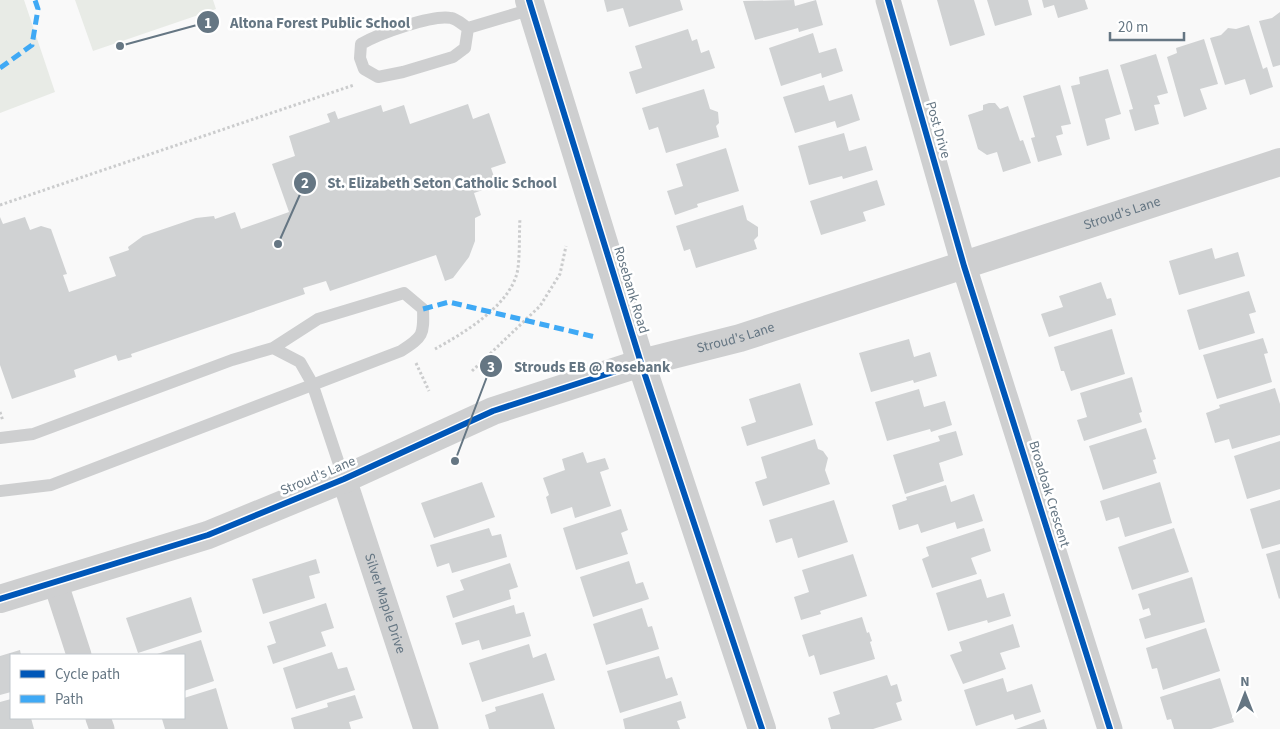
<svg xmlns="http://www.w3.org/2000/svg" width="1280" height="729" font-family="'Source Sans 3',sans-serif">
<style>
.green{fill:#e8ebe6}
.building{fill:#d0d2d3}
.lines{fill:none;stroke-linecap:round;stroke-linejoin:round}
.path{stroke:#cbcccd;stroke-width:3;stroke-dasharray:2.5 2.5;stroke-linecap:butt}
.service{stroke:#cecfd0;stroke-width:12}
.minor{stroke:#cecfd0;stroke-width:25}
.tertiary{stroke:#cecfd0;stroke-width:28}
.quiet{stroke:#3fa9f5;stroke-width:5;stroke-dasharray:10 5;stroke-linecap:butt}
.cycleway-casing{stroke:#fff;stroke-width:9}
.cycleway{stroke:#0057b8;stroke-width:6}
.labels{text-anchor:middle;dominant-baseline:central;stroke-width:5;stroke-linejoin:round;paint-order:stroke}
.street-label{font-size:14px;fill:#657683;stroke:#fff}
.leader{fill:none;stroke:#657683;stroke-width:2}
.callout-dot{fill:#657683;stroke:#fff;stroke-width:2}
.mark-label{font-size:15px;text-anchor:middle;font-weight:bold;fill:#fff}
.callout-label{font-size:15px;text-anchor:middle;font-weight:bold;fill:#657683;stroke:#fff;stroke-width:5;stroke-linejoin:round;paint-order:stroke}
</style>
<rect width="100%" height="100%" fill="#f9f9f9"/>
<path class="green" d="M0,0H24L55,92L0,113Z
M75,0H213L216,9L93,51Z"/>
<path class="building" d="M604,0H680L683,10L629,27L623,8L607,12Z
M794,0L795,6L816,0L823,25L799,32L798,28L755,40L743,1Z
M937,0H974L985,35L950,46Z
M987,0H1028L1032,15L995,26Z
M1042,0H1085L1088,9L1058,18L1054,5L1044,8Z
M1280,12V65L1273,67L1259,21L1272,18Z
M1249,25L1263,69L1267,67L1273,87L1250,95L1245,79L1225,85L1210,38L1221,35L1228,28L1236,29Z
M688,29L692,41L697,39L701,53L709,50L715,68L636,94L629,72L642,68L635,46Z
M813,33L819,53L836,48L843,71L822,78L821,73L781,86L769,48Z
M1204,39L1218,84L1200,89L1207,109L1184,117L1167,57L1177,53L1176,48Z
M1156,54L1168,93L1157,96L1160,104L1154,105L1159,124L1135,131L1129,110L1133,109L1120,65Z
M1108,69L1121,114L1105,119L1110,139L1087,146L1071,86L1080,84L1079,77Z
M824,85L829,101L852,94L860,120L837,128L835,121L795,133L783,97Z
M1060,85L1071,124L1061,126L1063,134L1056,136L1062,155L1038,162L1031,138L1035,137L1023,96Z
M704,89L710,109L718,112L719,123L716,126L719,137L666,153L658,127L649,130L642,108Z
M989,103H995L1000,109L1008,106L1020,141L1023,140L1031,163L1003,172L997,152L987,155L978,149L968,115L983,110V105Z
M468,104L473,119L489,113L506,163L491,168L497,185L474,193L481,215L475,218V241L469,257L453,278L445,281L436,255L330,291L326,281L303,288L305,294L131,354L132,357L118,361L116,355L74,370L76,377L12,399L0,365V217L3,224L25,217L30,230L41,226L51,229L67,274L63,275L69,292L116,276L109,257L129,250L128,247L143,236L196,218L214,216L215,219L235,212L241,229L289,212L272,164L295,156L289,136L330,122L327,114L335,111L338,119L381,105L383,112L404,105L410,124Z
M844,133L849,151L866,146L873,170L843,179L842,176L809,185L798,146Z
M726,148L739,191L697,204L698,207L675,215L667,191L683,186L676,164Z
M877,180L885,205L863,212L866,221L821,235L810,201Z
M743,205L747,220L758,227V236L754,240L757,249L696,268L690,249L684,251L676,226Z
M1212,248L1215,259L1238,252L1245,276L1179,295L1169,261Z
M1101,282L1107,299L1111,298L1116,315L1049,337L1041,314L1063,307L1059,296Z
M1249,291L1256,312L1249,314L1255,333L1199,350L1187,310Z
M1112,329L1125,374L1071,391L1064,371H1061L1054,347Z
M1263,338L1268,353L1264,354L1272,382L1217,399L1203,355Z
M909,339L914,357L930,352L937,376L914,383L913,380L871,392L859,353Z
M1132,377L1142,412L1139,413L1142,422L1084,441L1077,420L1087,417L1080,393Z
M800,383L813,425L747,446L741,427L756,422L749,399Z
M1275,388L1280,404V435L1232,449L1229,439L1215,443L1206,413L1220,408L1219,405Z
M919,389L924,407L945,401L952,425L931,432L930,429L887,441L875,402Z
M1146,428L1156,459L1153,460L1157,473L1103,490L1089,446Z
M956,431L963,455L939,463L944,481L905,494L893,455L940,441L938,436Z
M815,439L818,449L823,451L828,458L825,470L830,484L763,506L755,482L767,478L761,457Z
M1280,441V489L1247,499L1234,456Z
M583,452L587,463L605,458L609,469L600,472L611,506L575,518L572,507L551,514L546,497L549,495L543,478L565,470L562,459Z
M482,482L495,517L434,538L421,503Z
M1160,482L1172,523L1125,537L1119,517L1106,521L1100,501Z
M946,485L951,502L974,494L983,521L957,529L955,522L921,533L918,524L899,530L892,505L907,500L906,497Z
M834,500L848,542L798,558L792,538L776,543L769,520Z
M1280,500V544L1262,549L1250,509Z
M621,509L628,530L621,533L628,554L576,570L563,528Z
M489,528L492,536L501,534L507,557L452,573L449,563L437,567L430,545Z
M984,528L991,551L971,558L977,574L932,588L922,559L929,556L926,547Z
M1174,528L1189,572L1132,590L1118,547Z
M1280,550V598L1279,599L1266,554Z
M853,554L867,596L820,611L821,614L801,620L794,597L809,592L802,570Z
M316,559L320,573L309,576L315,598L263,614L252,579Z
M629,561L636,584L643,582L649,599L593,617L580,577Z
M510,563L518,587L509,590L511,599L453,618L446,596L464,590L460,580Z
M1192,577L1205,622L1145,639L1139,619L1151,615L1149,608L1143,610L1138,594Z
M981,579L987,598L1004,593L1011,616L988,623L987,620L948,631L936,593Z
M191,597L202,632L138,653L126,618Z
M326,603L334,628L321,632L326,646L273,664L267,646L276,643L269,622Z
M514,605L516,614L524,612L531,636L482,650L479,640L462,645L455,623Z
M642,608L648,627L652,626L659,649L606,665L593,624Z
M862,617L867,633L869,632L872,641L870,642L875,659L820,675L814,655L809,657L802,635Z
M1013,624L1020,647L1000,653L1006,669L963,684L950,655L962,651L959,642Z
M1206,628L1220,671L1163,690L1157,668L1152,669L1146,648Z
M201,640L214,681L184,691V655H154Z
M529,644L533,658L546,653L555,680L482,702L469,663Z
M20,650L21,655H11V692L0,695V656Z
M332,652L338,669L347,667L355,690L296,709L283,668Z
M659,656L666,679L672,677L678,695L620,713L607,671Z
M887,675L891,686L897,684L902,701L896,703L902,720L873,729H831L828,718L840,714L833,692Z
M1003,678L1007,692L1032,684L1041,712L1015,720L1013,714L976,726L964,690Z
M1220,678L1234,722L1211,729H1174L1171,719L1167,720L1160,697Z
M216,688L228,729H165L162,719L184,718V698Z
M543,693L555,729H489L485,715L496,711L495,707Z
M355,695L363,718L349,722L351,729H294L291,718L328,707L327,703Z
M11,699V718H31L34,729H0V702Z
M681,701L686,718L677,721L680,729H625L623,719Z
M1044,719L1047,729H1016Z"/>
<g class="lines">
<path class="path" d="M0,205L354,85
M435,349C464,333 513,304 518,268C520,252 519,235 520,218
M416,363L429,391
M472,371L540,306L560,274L566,246
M0,412L3,421"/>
<path class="service" d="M468,28L465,48L453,57L403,72L378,77L364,69L360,58L361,44C378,34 433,14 451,18C457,19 463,25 468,28L532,9
M0,438L33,434L232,360L273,348L300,362L312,383L344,479
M0,491L51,485L401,351C423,337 424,335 423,309L404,293L318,319L273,348"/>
<g class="minor">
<path d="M888,0L964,266L1110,729"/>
<path id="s1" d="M344,479L426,729"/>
<path d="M55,581L79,655"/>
<path d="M98,718L102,729"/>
</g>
<g class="tertiary">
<path d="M529,0L641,363L762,729"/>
<path id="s2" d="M0,599L208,535L344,479L493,411L641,363L740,338L1280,162"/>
</g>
<path class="quiet" d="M0,68L32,45L38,9L35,0
M423,309L449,302L595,337"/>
<defs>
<path id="cycleway" d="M529,0L641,363L762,729
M888,0L964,266L1110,729
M0,599L208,535L344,479L493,411L641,363"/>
</defs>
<use href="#cycleway" class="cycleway-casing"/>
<use href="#cycleway" class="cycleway"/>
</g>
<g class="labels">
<g class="street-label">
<text transform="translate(938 130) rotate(74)">Post Drive</text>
<text stroke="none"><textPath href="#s2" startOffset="1188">Stroud's Lane</textPath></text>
<text transform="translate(631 290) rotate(73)">Rosebank Road</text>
<text stroke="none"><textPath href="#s2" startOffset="782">Stroud's Lane</textPath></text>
<text transform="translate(318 476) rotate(-23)">Stroud's Lane</text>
<text transform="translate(1049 494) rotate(73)">Broadoak Crescent</text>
<text stroke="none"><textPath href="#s1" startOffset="131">Silver Maple Drive</textPath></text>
</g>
</g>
<path class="leader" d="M120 46L208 22M278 244L305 183M455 461L491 366"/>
<g class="callout-dot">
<circle cx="120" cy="46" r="5"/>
<circle cx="278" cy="244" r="5"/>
<circle cx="455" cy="461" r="5"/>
<circle cx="208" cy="22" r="12"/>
<circle cx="305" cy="183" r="12"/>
<circle cx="491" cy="366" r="12"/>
</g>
<g class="mark-label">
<text x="208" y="28">1</text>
<text x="305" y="188">2</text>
<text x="491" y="372">3</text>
</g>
<g class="callout-label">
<text x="320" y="28">Altona Forest Public School</text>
<text x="442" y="188">St. Elizabeth Seton Catholic School</text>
<text x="592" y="372">Strouds EB @ Rosebank</text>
</g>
<rect x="10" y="654" width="175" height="65" fill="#ffffff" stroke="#c1c8cd"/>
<rect x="20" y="670" width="25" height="8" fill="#0057b8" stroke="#c1c8cd"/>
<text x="55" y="679" font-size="15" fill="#657683">Cycle path</text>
<rect x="20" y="695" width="25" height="8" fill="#3fa9f5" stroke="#c1c8cd"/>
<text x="55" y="704" font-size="15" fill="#657683">Path</text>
<g transform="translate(1245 694)" stroke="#ffffff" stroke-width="4" paint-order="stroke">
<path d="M0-4L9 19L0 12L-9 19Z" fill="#657683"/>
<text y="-8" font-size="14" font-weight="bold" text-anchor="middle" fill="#657683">N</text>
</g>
<path d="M1110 32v8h74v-8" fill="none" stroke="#657683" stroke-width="2.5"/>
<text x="1118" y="32" font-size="15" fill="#657683" stroke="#ffffff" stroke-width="4" paint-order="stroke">20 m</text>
</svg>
